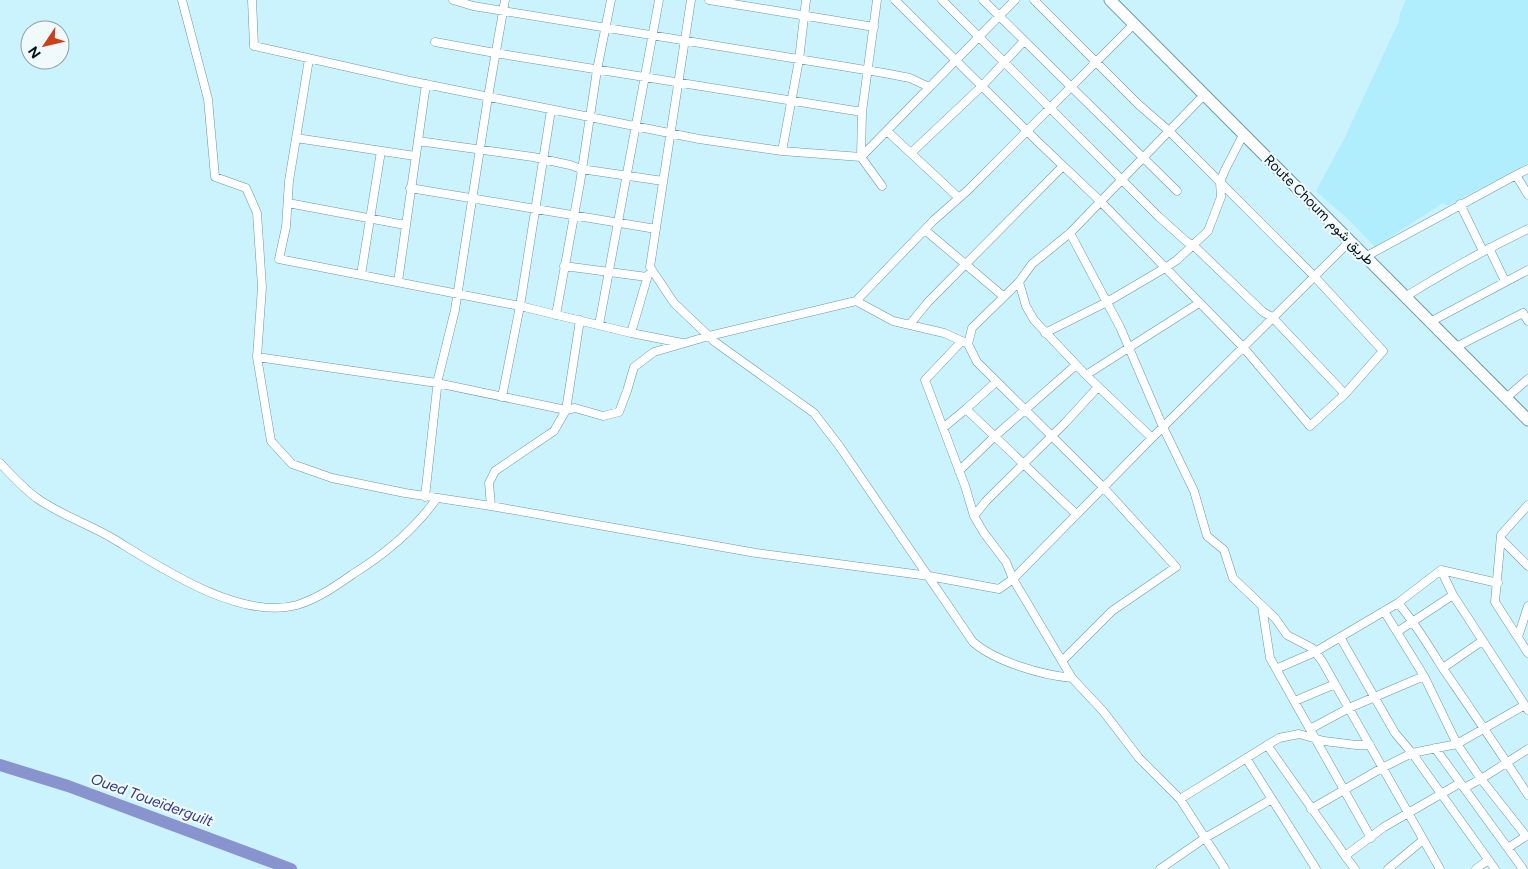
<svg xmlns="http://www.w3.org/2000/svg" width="1528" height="869" font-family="Figtree,Vazirmatn,sans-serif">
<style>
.built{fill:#b0edfd}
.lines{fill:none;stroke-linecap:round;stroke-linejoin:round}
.river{stroke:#8994ce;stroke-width:12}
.minor-casing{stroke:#6999a5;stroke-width:9}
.highway-casing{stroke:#6999a5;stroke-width:13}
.minor{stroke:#fff;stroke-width:8}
.highway{stroke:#fff;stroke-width:11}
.labels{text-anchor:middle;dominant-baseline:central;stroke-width:4.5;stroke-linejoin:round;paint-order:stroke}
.street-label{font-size:14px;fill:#021318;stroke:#f0fafd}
.water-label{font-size:15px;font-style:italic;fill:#343a80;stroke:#f0fafd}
</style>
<rect width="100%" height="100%" fill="#cbf3fd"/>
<path class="built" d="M1406,0H1528V163L1447,206L1443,203L1375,247L1349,220L1316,191L1345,137L1399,21L1400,13Z"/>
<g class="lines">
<path class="river" d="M0,765L68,786L291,869"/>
<defs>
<path id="minor" d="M182,0L208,99L215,177L246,188L257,213L262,287L257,357L271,441L292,464L332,478L405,493L491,506L756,553L929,576L999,589L1013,579L1152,438L1350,241
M252,0L254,46L410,81L699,139L782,151L861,157L1015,0
M453,0L473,6L884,73L910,78L929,87
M691,0L650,267L674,303L715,342L814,413L840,447L973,642C996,662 1042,675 1072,678
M709,0L874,27
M877,0L862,112L861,157L882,186
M895,0L1036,140L1100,201L1243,347L1310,426L1345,394L1272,317L1263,312L1193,245L1187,242L1158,216L942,0
M983,0L1177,191
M1034,0L1138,104L1169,131L1314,276L1383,351L1345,394
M435,42L495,53L862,112
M309,59L289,181L286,227L279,259L520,306L502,397
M551,110L520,306L631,333L682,343
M887,131L959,198
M296,138L415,156
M418,141L533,157L570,165L581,169L663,181
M782,151L799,60L806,0
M911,153L982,86L1024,41
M1516,175L1528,169
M410,188L656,229
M288,203L405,225
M1460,204L1483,251
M925,230L1003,296
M1070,233L1120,327L1163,427L1194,491L1207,536L1224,550L1233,578L1275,618L1287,635L1312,648L1322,661L1440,869
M1489,248L1505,281
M1365,257L1516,175L1528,195
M564,266L647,277
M361,275L381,151
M398,282L426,84
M1019,282L1026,306L1034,320L1086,375L1152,438
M1405,297C1445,272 1486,249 1528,229
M856,301L934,220L967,191L1134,24
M556,315L580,183L597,70L611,0
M1430,322L1528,270
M910,324L928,302L1063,166
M599,325L659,0
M631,333L648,275
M1045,333L1107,302L1165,268L1177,260L1208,231L1221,197L1220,182L1225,170L1244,133
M962,341L925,380L965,486L974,516L984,533L1006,562L1013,579L1072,678L1103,711L1139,758L1180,799L1225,869
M1456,347L1523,313L1528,321
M257,357L437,383L566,410L580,320
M1086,375L1199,303
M1506,398L1528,379
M966,409L996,382
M943,428L966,409L1076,514
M0,463C12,476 24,489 38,499C61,515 88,524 112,538C160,567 239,621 297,605C317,599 336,586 353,574C385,554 415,529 437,498
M959,471L994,437L1076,365
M425,497L438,379L455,310L488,97L505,0
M1528,505L1501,535L1495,602L1528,653
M491,506L489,483L495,471L554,431L566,410L575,408L603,416L619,412L627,391L634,367L654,352L709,336L856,301L893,321L944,333L964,342
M974,516L986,501L1065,423L1098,387
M1501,539L1528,566
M1441,570L1498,583
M1398,603L1441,570L1453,595L1528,710
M1262,606L1270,658L1371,838
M1384,611L1424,676L1457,744L1481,779L1528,749
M1397,632L1453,595
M1340,637L1395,733L1412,753L1495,869
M1518,637L1528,606
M1062,661L1112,611L1176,567L1103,487L977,362L968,344L972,328L1019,282L1032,264L1070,233L1204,95
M1443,668L1482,641
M1276,669L1315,652L1398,603C1416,624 1429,647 1444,670C1472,711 1501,753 1528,795
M1295,701L1335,684
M1310,729L1349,708L1424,676
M1267,745L1337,844L1345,856L1355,869
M1435,748L1523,869
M1246,758L1316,869
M1464,788L1481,779L1526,836L1508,848
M1180,799L1279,738L1299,734L1324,741L1356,745H1370
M1311,809L1382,768L1412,753L1457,744L1525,705
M1345,856L1384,827L1460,783
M1160,869L1205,838L1272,799
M1388,869L1423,840
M1476,869L1488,860"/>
<path id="highway" d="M1110,0L1528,420"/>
</defs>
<use href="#minor" class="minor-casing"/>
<use href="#highway" class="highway-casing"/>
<use href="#minor" class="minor"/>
<use href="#highway" class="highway"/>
</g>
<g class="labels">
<g class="street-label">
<text transform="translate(1319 210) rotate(45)">Route Choum طريق شوم</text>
</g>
<g class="water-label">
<text transform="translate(152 800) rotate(20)">Oued Toueïderguilt</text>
</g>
</g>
<g transform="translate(45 45) rotate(235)"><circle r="24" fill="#f0fafd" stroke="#919ea1"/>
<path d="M0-4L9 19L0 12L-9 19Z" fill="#ca411a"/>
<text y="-8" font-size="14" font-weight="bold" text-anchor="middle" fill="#021318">N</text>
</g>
</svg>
